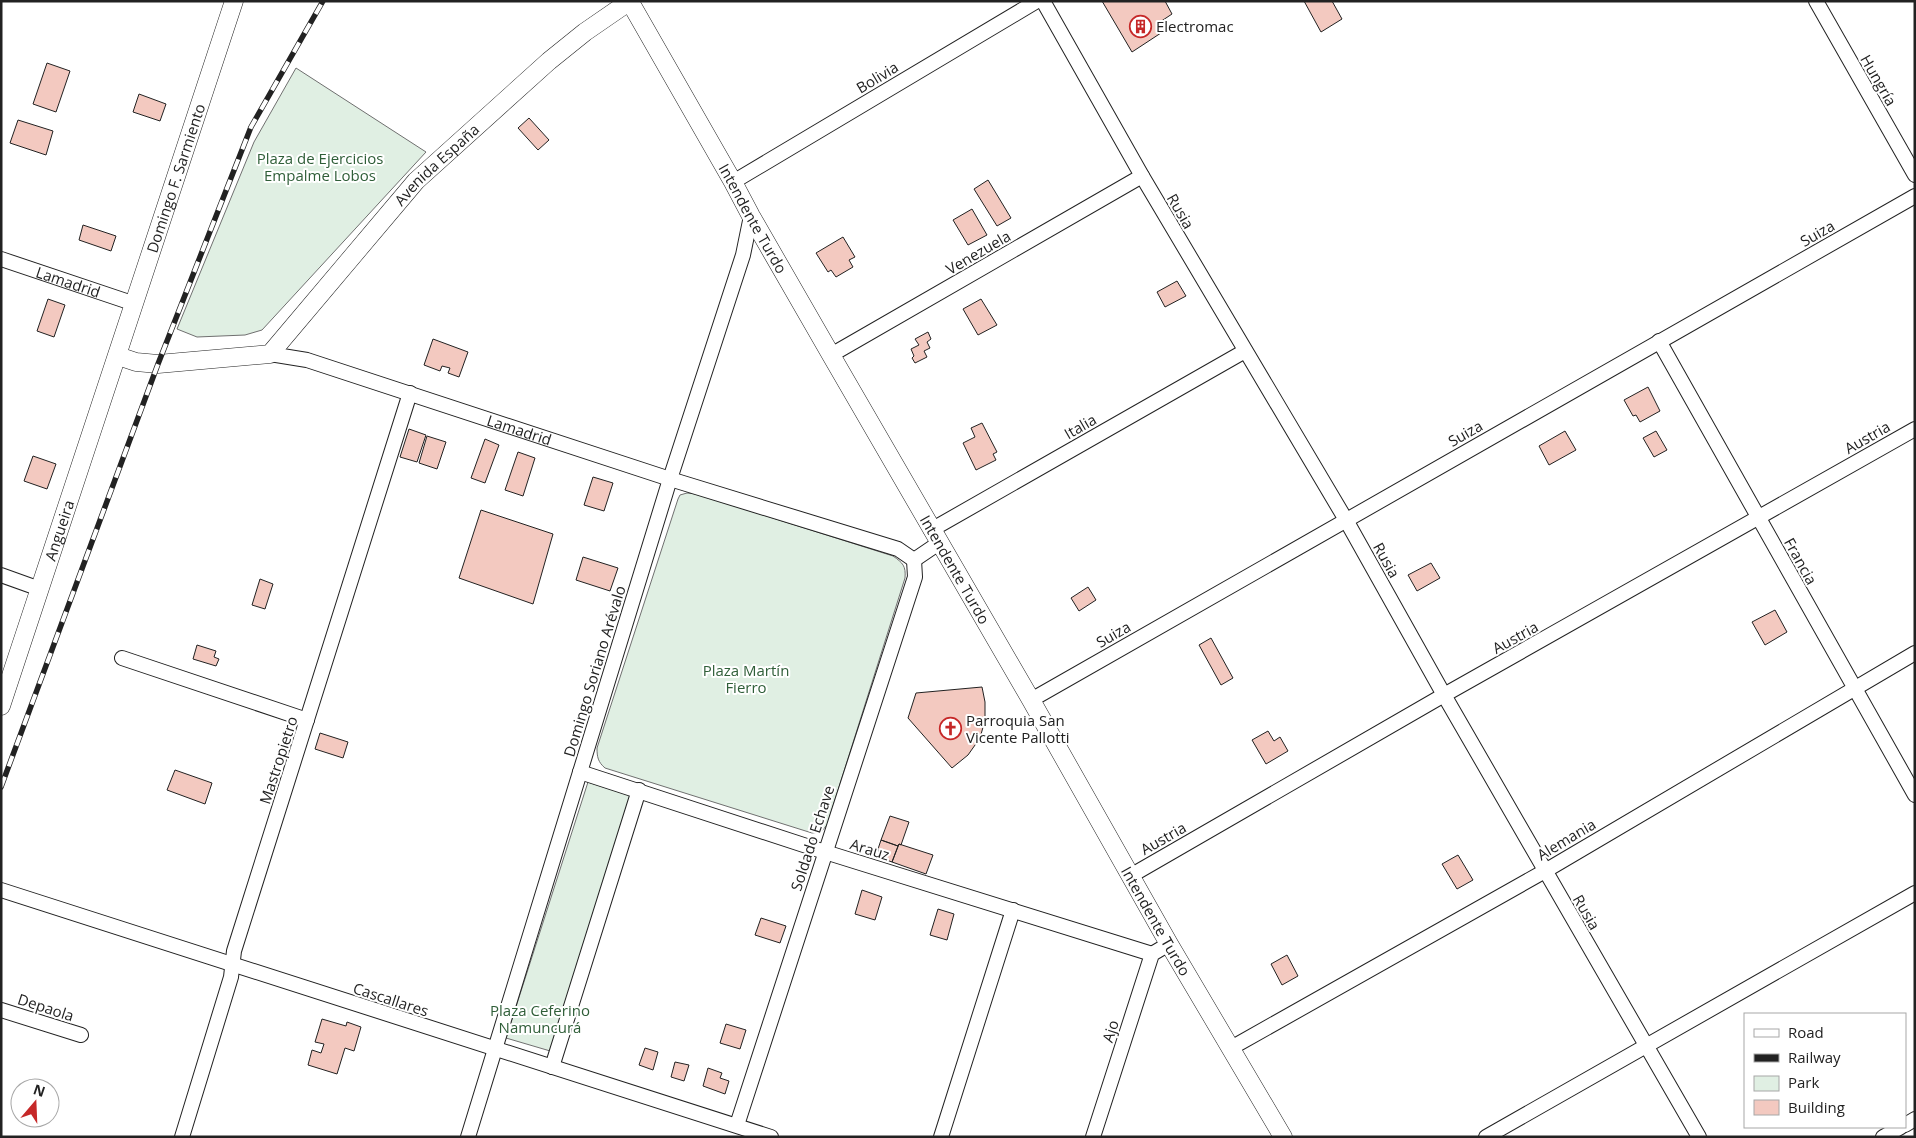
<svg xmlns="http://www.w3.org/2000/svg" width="1916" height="1138" font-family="'Open Sans',sans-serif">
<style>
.green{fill:#e0efe3;stroke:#6f6f6f}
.building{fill:#f3c9c0;stroke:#222}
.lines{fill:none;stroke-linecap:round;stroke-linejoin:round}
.minor-casing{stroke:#222;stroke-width:16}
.tertiary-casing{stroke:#222;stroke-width:19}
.minor{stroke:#fff;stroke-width:14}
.tertiary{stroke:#fff;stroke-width:18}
.rail-casing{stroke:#222;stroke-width:5.5}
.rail{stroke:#fff;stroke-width:4;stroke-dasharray:11;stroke-linecap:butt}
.labels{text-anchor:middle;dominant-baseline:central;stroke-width:4;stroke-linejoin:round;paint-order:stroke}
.poi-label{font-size:15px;fill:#222;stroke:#fff;text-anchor:start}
.street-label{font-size:15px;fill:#222;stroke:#fff}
.park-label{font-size:15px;fill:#2f5e38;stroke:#fff}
</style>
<rect width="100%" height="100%" fill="#fff"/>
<path class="green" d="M296,68L426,152L262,330L245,335L197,337L177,329L254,142Z
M687,493L697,494L893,556C903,563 906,566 905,578L827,825L821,832L812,833L605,768C598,762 597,757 597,748L678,499L680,495Z
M588,782L635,797L557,1053L506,1038Z"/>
<path class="building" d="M1102,1H1165L1172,14L1160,22L1164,31L1132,52Z
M1304,1H1332L1342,19L1321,32Z
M47,63L70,71L56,112L33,104Z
M139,94L166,104L160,121L133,112Z
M529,118L549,140L538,150L518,128Z
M18,120L53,131L46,155L10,143Z
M988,180L1011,218L997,226L974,189Z
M972,209L987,235L968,245L953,220Z
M83,225L116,236L111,251L79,240Z
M843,237L855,257L849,260L853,267L836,277L831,270L828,272L816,253Z
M1177,281L1186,296L1165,307L1157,292Z
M48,299L65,305L54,337L37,331Z
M981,299L997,325L978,335L963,309Z
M928,332L931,339L927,342L930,348L924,351L927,357L915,363L912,358L914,356L911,349L919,345L915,339Z
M433,339L468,352L459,377L448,373L450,368L442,366L440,371L424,365Z
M1648,387L1660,411L1640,422L1636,415L1633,416L1624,400Z
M982,423L997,452L993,454L996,460L976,470L963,443L975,437L971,428Z
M409,429L426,435L417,462L400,457Z
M1565,431L1576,450L1549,465L1539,446Z
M1656,431L1667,450L1654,457L1643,438Z
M427,436L446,442L437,469L419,463Z
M485,439L499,445L485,483L471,478Z
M518,452L535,458L523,496L505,490Z
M33,456L56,464L47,489L24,481Z
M593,477L613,483L604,511L584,505Z
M481,510L553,534L533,604L459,578Z
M583,557L618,568L610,591L576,580Z
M1431,563L1440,578L1417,591L1408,575Z
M260,579L273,584L265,609L252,605Z
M1088,587L1096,600L1079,611L1071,598Z
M1775,610L1787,632L1765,645L1752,622Z
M1211,638L1233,678L1221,685L1199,645Z
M197,645L216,651L214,657L219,659L216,666L193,659Z
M982,687L985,702V720L980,738L968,755L952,768L908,718L916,693Z
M1268,731L1274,741L1280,737L1288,751L1266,764L1252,740Z
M320,733L348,742L343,758L315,749Z
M175,770L212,783L205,804L167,790Z
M890,816L909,822L901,845L899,844L898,846L881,840Z
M881,840L898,846L892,862L881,858L878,849Z
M899,844L933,855L926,874L892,862Z
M1458,855L1473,880L1457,889L1442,864Z
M862,890L882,897L875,920L855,914Z
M938,909L954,914L947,940L930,935Z
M761,918L786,926L780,943L755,935Z
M1287,955L1298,976L1282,985L1271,964Z
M322,1019L346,1026L347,1022L361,1027L354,1051L345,1048L337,1074L308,1065L312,1050L321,1053L324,1044L315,1042Z
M726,1024L746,1030L740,1049L720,1043Z
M645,1048L658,1052L653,1070L639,1065Z
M675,1062L689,1065L684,1081L671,1077Z
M708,1068L722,1073L720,1078L729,1081L725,1094L703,1086Z"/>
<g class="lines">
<defs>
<g id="minor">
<path d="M1043,1L1142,176L1346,520L1444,695L1699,1137"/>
<path d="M1816,1L1915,175"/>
<path d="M733,182L1037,1"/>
<path id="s1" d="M1,259L135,304"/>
<path d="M1659,341L1915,795"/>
<path id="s2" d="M270,354L307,360L670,479L898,549L914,560"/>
<path d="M831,355L1142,176"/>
<path d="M931,530L1245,351"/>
<path d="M914,560L939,543"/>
<path d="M1,575L40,589"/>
<path d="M122,658L307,720"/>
<path d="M1031,700L1915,196"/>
<path d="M580,772L825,852L1152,954"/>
<path d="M1132,875L1444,695L1915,429"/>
<path d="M1,890L771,1137"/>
<path d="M1,1010L81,1035"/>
<path d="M1231,1048L1545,871L1915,653"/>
<path d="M552,1067L639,790"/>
<path d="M737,1125L915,577L914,560"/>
<path d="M1905,1125L1915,1119"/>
<path d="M182,1137L231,977L234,951L410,393"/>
<path d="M468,1137L670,479L743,255L751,216"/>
<path d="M941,1137L1013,910"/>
<path d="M1093,1137L1152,954L1169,944"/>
<path d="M1486,1137L1915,893"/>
<path d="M1883,1137L1901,1127"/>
</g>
<g id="tertiary">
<path id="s3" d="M630,2L733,182L751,216L831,355L1031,700L1169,944L1283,1137"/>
<path id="s4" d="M118,356L136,362L158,364L270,354L416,181L549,61L585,32L630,1"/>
<path id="s5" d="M1,706L234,1"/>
</g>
</defs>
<use href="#minor" class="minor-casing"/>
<use href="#tertiary" class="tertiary-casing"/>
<use href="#minor" class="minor"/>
<use href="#tertiary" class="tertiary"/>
<defs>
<path id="rail" d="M1,787L158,364L251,127L323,1"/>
</defs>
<use href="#rail" class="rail-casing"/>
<use href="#rail" class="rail"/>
</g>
<defs>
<symbol id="building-ring" viewBox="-11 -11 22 22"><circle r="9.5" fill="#fff" stroke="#c62828" stroke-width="1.5"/><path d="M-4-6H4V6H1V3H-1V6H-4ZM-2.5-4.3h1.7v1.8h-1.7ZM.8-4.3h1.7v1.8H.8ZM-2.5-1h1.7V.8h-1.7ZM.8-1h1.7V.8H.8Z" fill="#c62828"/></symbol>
<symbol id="church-ring" viewBox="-11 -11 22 22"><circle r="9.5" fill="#fff" stroke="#c62828" stroke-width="1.5"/><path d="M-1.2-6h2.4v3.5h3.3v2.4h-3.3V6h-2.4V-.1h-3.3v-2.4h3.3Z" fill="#c62828"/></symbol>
</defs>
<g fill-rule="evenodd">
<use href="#building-ring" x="1128" y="14" width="25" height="25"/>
<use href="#church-ring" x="938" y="716" width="25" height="25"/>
</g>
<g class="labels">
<g class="poi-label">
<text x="1156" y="26">Electromac</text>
<text x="966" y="720">Parroquia San<tspan x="966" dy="17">Vicente Pallotti</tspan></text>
</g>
<g class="street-label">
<text transform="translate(877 77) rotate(-31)">Bolivia</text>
<text transform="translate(1879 80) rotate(60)">Hungría</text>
<text stroke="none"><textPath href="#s4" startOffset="406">Avenida España</textPath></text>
<text stroke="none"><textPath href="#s5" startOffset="556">Domingo F. Sarmiento</textPath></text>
<text transform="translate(1181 211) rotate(60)">Rusia</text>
<text stroke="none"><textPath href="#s3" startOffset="249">Intendente Turdo</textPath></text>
<text transform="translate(1817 233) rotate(-30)">Suiza</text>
<text transform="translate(978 252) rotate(-30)">Venezuela</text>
<text stroke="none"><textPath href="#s1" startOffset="71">Lamadrid</textPath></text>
<text transform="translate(1080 426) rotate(-30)">Italia</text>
<text stroke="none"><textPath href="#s2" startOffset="261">Lamadrid</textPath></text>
<text transform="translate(1465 433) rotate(-30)">Suiza</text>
<text transform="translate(1867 437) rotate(-30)">Austria</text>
<text stroke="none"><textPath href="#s5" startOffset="185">Angueira</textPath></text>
<text transform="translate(1387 560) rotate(61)">Rusia</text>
<text transform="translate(1801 561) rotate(61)">Francia</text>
<text stroke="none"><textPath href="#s3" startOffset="654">Intendente Turdo</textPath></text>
<text transform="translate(1113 634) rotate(-30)">Suiza</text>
<text transform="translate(1515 637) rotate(-29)">Austria</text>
<text transform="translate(594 671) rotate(-73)">Domingo Soriano Arévalo</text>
<text transform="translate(278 760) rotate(-72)">Mastropietro</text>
<text transform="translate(812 838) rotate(-72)">Soldado Echave</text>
<text transform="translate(1163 838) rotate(-30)">Austria</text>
<text transform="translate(1566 839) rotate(-31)">Alemania</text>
<text transform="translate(870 849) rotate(17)">Arauz</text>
<text transform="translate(1587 912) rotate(60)">Rusia</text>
<text stroke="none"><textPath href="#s3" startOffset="1059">Intendente Turdo</textPath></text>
<text transform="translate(391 999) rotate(18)">Cascallares</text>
<text transform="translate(46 1007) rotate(18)">Depaola</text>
<text transform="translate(1110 1031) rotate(-72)">Ajo</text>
</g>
<g class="park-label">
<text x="320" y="158">Plaza de Ejercicios<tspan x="320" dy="17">Empalme Lobos</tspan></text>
<text x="746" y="670">Plaza Martín<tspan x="746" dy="17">Fierro</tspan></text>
<text x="540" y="1010">Plaza Ceferino<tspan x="540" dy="17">Namuncurá</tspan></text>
</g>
</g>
<rect width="1916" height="1138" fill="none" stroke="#222222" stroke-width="5"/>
<rect x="1744" y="1013" width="162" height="115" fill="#ffffff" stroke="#a7a7a7"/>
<rect x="1754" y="1029" width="25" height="8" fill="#ffffff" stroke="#a7a7a7"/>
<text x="1788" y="1038" font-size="15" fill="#222222">Road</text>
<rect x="1754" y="1054" width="25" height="8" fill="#222222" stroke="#a7a7a7"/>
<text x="1788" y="1063" font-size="15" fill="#222222">Railway</text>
<rect x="1754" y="1076" width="25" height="15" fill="#e0efe3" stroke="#a7a7a7"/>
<text x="1788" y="1088" font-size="15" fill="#222222">Park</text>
<rect x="1754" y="1100" width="25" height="15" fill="#f3c9c0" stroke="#a7a7a7"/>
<text x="1788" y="1113" font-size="15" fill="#222222">Building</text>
<g transform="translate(35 1103) rotate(19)"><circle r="24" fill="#ffffff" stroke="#a7a7a7"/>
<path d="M0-4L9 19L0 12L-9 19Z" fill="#c62828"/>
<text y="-8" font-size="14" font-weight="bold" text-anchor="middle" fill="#222222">N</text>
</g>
</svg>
